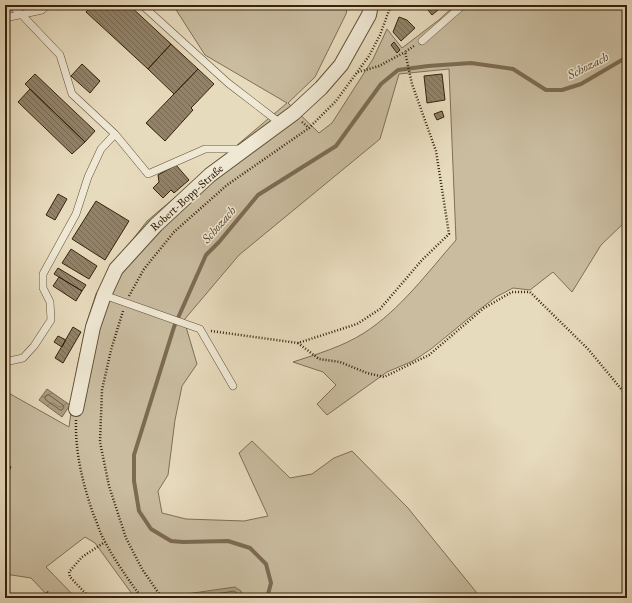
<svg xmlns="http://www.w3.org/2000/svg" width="632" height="603" font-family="'IM FELL Great Primer',serif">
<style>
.green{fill:#c9bc9f;stroke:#806f56}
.water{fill:url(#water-waves);stroke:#7c6b52}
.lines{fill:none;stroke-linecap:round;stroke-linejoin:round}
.shore{stroke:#705f46;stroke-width:1}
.stream{stroke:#7c6b52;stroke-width:4}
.building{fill:url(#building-back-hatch);stroke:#36220c}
.lane-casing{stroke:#625038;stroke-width:8}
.street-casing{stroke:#625038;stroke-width:16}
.path{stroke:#36220c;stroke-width:2.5;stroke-dasharray:1 2;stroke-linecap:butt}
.lane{stroke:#efe8d4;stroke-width:7}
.street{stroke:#efe8d4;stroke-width:14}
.labels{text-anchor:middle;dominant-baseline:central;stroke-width:3;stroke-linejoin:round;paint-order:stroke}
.street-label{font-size:11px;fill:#36220c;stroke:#efe8d4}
.water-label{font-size:12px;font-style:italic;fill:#5f4d35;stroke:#efe8d4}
</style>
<defs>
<pattern id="water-waves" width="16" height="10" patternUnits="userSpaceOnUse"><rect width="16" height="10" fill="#ab9c81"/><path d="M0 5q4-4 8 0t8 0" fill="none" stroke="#8c7f68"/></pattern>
<pattern id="building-back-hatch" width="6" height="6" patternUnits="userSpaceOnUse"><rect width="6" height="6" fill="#928268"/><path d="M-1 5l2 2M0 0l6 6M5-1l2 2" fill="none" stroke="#786a54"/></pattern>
</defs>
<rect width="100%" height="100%" fill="#e7dbbd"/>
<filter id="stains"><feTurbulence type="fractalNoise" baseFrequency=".005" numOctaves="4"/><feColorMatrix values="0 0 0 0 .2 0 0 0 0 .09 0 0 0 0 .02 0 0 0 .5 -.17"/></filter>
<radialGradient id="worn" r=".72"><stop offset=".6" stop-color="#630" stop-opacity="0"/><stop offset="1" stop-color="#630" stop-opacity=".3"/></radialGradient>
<path class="green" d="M173,5H348L346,14L315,77L288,103L319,133L332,123L373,59L387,29L402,48L440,19L455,5H627V220L601,245L572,292L553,272L530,290L513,288L496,297L475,313L431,349L413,361L387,372L327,415L317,404L336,385L323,372L293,362C317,354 342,347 364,333C400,310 428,272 456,240L449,69L399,74L380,139L239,255L184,320L197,364L182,386L175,420L168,475L158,491L162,513L186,519L244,521L268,516L239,453L252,441L290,478L312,474L334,458L352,451L408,508L481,598H135L95,543L85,537L46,567L76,598H50L31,578L5,574V391L69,427L77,368L87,322L96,294L113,265L147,221L287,103L205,55Z"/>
<path class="water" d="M47,389L70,405L62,417L39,400Z
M235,587L241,591L244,598H185L186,594Z"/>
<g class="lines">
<path class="shore" d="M47,395H49L63,405L64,407L62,410H60L46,400L45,398Z
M190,598L234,591L237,593L239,598"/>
<path class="stream" d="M267,598L271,583L266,564L250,548L228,541L183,542L171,541L151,529L139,511L134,481V455L174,327L206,255L219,242L258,195L336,146L381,84L398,70L428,66L471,63L513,69L546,90H562L581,84L627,57"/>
</g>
<path class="building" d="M92,5H129L171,44L148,69L86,12Z
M424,5H444L432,15Z
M399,17L407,20L415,28L401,41L393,32Z
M394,42L400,50L397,53L391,45Z
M171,44L198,69L174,94L148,69Z
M82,64L100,81L90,93L71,76Z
M198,69L214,84L191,108L193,110L165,141L146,123Z
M35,74L95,131L85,142L25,84Z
M442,74L445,100L427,103L424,76Z
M30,89L85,142L72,154L18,102Z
M442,111L444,117L437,120L434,114Z
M176,165L189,180L174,193L171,190L163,198L153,188L159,182L158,175Z
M58,194L67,199L55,220L46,215Z
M96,201L129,221L105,260L72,239Z
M71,249L97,266L89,279L62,263Z
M58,268L86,285L82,291L54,274Z
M59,277L82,291L76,301L53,286Z
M73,327L81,332L63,363L55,358Z
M58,336L66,340L62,347L54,342Z
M5,463L11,467L5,478Z"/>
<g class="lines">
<defs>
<path id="lane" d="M11,5L22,15L60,55L72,94L115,134L148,174L205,149H243
M142,5L228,83L280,123
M5,18L42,10L47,5
M422,41L463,5
M104,295L200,329L233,386
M5,362L23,358L34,346L51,320L50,302L43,288V274L76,214L88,177L101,149L115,134"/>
<path id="street" d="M76,409L93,327L104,295L116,269L156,225L210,175L294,113L321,88L341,65L369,15L371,5"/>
</defs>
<use href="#lane" class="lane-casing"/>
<use href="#street" class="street-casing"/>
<path class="path" d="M358,72L379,66L405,52
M302,122L309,128
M129,296L144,269L174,232L227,185L309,128L336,101L369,56L380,35L391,5
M123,311L111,350L102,390L100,442L109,486L126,538L142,569L162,598
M211,331L298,343L357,324L380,309L422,260L449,234L436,151L412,84L405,52L414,46
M298,343L319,359L340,362L367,373L384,377L429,355L484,308L512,292H530L588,349L627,396
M76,420C75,453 83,485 94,516C97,522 99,530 102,536C113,558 127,578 142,598
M47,592L54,598
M90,598L70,577L69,572L82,557L105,542"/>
<use href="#lane" class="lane"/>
<use href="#street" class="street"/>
</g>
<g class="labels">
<g class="street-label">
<text transform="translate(187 198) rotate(-42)">Robert-Bopp-Straße</text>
</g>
<g class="water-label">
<text transform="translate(588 66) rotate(-27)">Schozach</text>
<text transform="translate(219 225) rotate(-49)">Schozach</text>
</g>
</g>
<rect width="632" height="603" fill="none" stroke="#e7dbbd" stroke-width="20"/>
<rect x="6" y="6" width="620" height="591" fill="none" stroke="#36220c" stroke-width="2"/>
<rect x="10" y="10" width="612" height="583" fill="none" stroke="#36220c"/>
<rect width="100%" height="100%" filter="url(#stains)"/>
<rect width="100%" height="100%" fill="url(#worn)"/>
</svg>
